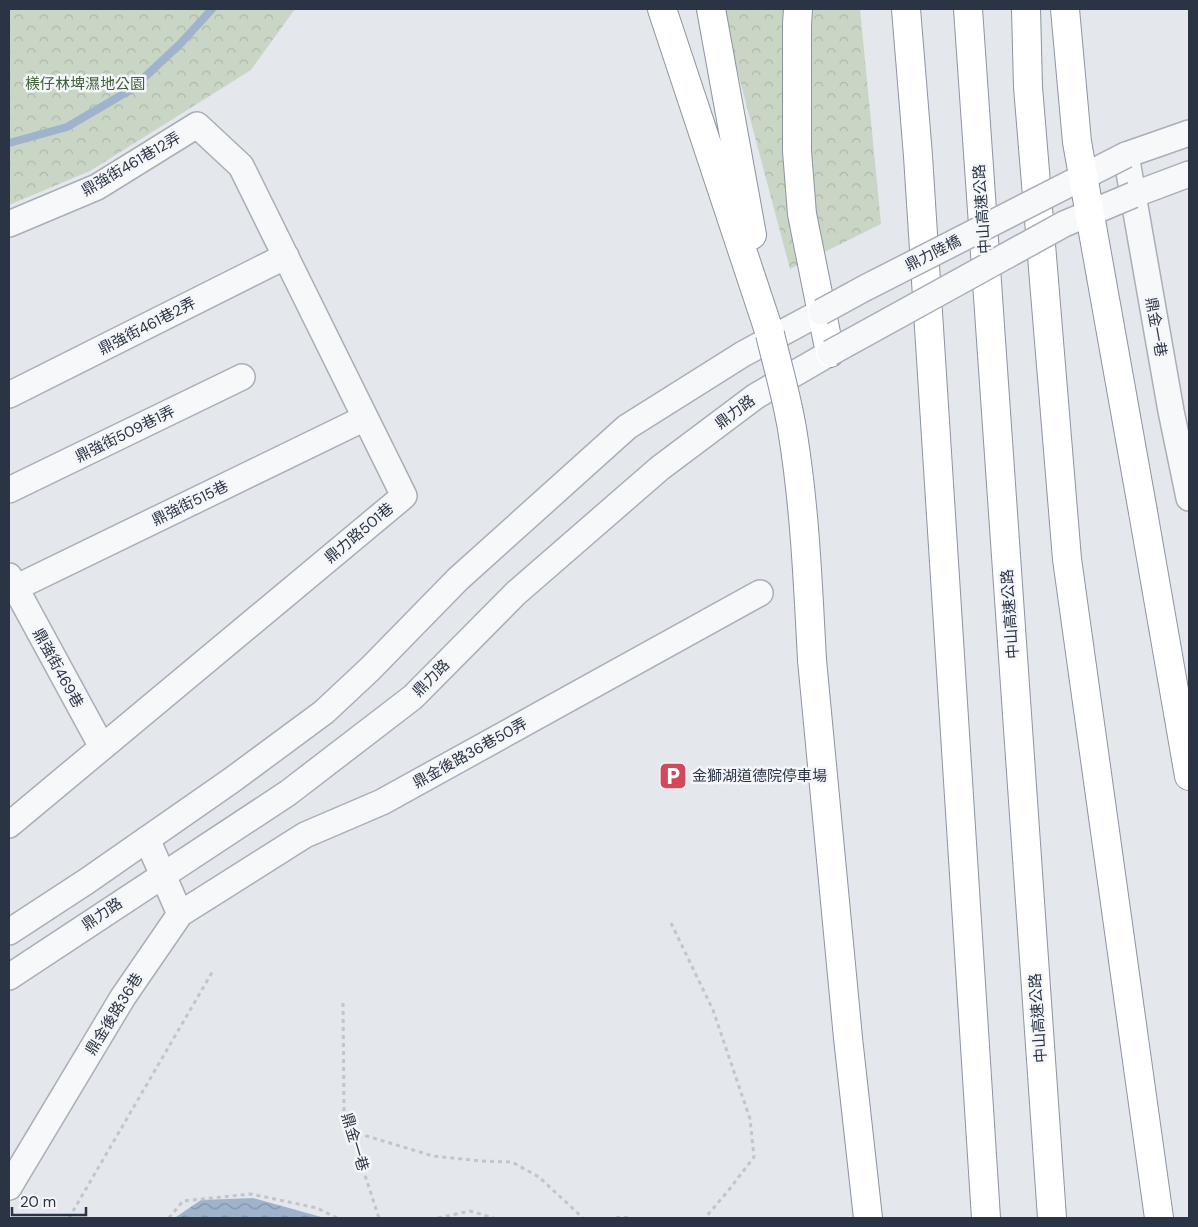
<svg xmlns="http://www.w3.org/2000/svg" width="1198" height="1227" font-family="'DM Sans','Noto Sans TC',sans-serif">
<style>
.forest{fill:url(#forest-crowns)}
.water{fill:url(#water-waves)}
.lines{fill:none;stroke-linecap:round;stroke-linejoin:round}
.stream{stroke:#9fb4cc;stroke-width:8}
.minor-casing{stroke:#a9aeb7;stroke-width:28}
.highway-casing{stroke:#8b94a3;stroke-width:30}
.path{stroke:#c2c5cb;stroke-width:3;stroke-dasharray:4 4;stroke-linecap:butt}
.minor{stroke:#f7f8fa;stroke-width:25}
.highway{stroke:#fff;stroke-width:28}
.minor-bridge-casing{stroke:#a9aeb7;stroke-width:28;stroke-linecap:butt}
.highway-bridge-casing{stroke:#8b94a3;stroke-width:30;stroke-linecap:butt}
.minor-bridge{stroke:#f7f8fa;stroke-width:25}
.highway-bridge{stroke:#fff;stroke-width:28}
.labels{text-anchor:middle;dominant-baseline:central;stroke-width:5;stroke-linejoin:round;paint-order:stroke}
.park-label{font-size:15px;fill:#3f6138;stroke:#f4f6f9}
.street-label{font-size:15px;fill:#2b3445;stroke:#f4f6f9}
.poi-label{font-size:15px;fill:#2b3445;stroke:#f4f6f9;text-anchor:start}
</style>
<defs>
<pattern id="forest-crowns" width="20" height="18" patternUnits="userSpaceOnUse" patternTransform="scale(1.25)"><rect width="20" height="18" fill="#c9d6c5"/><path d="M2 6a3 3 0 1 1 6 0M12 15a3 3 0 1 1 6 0" fill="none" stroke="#adb8ab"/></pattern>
<pattern id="water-waves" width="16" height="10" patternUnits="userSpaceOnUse" patternTransform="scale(1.25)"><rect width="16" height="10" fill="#9fb4cc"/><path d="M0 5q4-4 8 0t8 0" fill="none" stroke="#8293a7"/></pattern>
</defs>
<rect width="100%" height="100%" fill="#e4e7ec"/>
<path class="forest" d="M9,9H295L251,70L90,171L9,205Z
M721,9H860L881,224L790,269Z"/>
<path class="water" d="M253,1198L325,1218L176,1217L201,1200Z"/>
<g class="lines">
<path class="stream" d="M9,143L67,127L132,89L181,43L212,9"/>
<defs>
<path id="minor" d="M1189,133L1126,155L1171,411L1189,498
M1133,195L1189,174
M9,224L97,187L197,125L241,166L404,496L9,825
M9,395L286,256
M9,490L242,377
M9,576L102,747
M9,591L365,418
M180,914L305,835L382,802L760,593
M9,932L87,881L232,780L324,712L370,669L458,579L627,427L743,354L821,312
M9,977L288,793L413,697L516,593L660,468L756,396L830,353
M9,1187L123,997L180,914L147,839"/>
<path id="highway" d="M662,9L770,334
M711,9L752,235
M798,9L797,24V151L802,214L830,353
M906,9L918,156L986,1218
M968,9L1052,1218
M1026,9L1028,87L1067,559L1159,1218
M1143,512L1189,776
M812,660L848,1038L868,1218"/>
</defs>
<use href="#minor" class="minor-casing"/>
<use href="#highway" class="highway-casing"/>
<path class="path" d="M671,923L713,1010L750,1119L754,1157L728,1191L705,1218
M343,1003L344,1111L379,1218
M350,1131L433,1156L481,1161L512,1162L539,1177L583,1218
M69,1218L214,969
M169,1218L183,1201L251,1194L317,1208L337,1218
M438,1218L470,1211L494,1218
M616,1218L621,1217L632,1218"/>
<use href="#minor" class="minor"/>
<use href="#highway" class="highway"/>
<defs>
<path id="minor-bridge" d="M821,312L865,288L1126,155
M830,353L1064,224L1133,195"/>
<path id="highway-bridge" d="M1065,9L1077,142L1143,512
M770,334C778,368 788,401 793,435C805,510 808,585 812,660"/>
</defs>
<use href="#minor-bridge" class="minor-bridge-casing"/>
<use href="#highway-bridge" class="highway-bridge-casing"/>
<use href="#minor-bridge" class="minor-bridge"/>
<use href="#highway-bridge" class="highway-bridge"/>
</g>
<defs>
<symbol id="parking-square" viewBox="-11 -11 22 22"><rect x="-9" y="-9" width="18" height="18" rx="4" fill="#d1495b" stroke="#f4f6f9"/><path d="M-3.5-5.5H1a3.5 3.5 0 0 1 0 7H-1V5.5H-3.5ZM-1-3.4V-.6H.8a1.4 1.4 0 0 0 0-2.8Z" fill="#fff"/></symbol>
</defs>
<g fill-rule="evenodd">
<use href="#parking-square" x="657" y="760" width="32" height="32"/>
</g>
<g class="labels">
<g class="park-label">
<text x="85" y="84">檨仔林埤濕地公園</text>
</g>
<g class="street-label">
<text transform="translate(131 164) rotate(-30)">鼎強街461巷12弄</text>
<text transform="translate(982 209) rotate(-94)">中山高速公路</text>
<text transform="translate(933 253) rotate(-27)">鼎力陸橋</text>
<text transform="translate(147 326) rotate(-27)">鼎強街461巷2弄</text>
<text transform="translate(1156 327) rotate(80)">鼎金一巷</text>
<text transform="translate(735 412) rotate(-37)">鼎力路</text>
<text transform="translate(125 434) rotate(-26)">鼎強街509巷1弄</text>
<text transform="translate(190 503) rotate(-26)">鼎強街515巷</text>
<text transform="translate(359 533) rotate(-40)">鼎力路501巷</text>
<text transform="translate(1010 614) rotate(-94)">中山高速公路</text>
<text transform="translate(58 668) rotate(61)">鼎強街469巷</text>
<text transform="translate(431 678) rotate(-45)">鼎力路</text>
<text transform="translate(470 753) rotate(-29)">鼎金後路36巷50弄</text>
<text transform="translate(102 914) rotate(-34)">鼎力路</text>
<text transform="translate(114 1014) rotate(-58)">鼎金後路36巷</text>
<text transform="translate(1038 1018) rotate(-94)">中山高速公路</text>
<text transform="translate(355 1142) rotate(73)">鼎金一巷</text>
</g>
<g class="poi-label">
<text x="692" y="776">金獅湖道德院停車場</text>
</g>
</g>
<rect width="1198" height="1227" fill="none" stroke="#2b3445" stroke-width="20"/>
<path d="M12 1207v8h74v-8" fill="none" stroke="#2b3445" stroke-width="2.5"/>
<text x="20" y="1207" font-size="15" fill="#2b3445" stroke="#f4f6f9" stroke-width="4" paint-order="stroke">20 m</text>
</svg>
